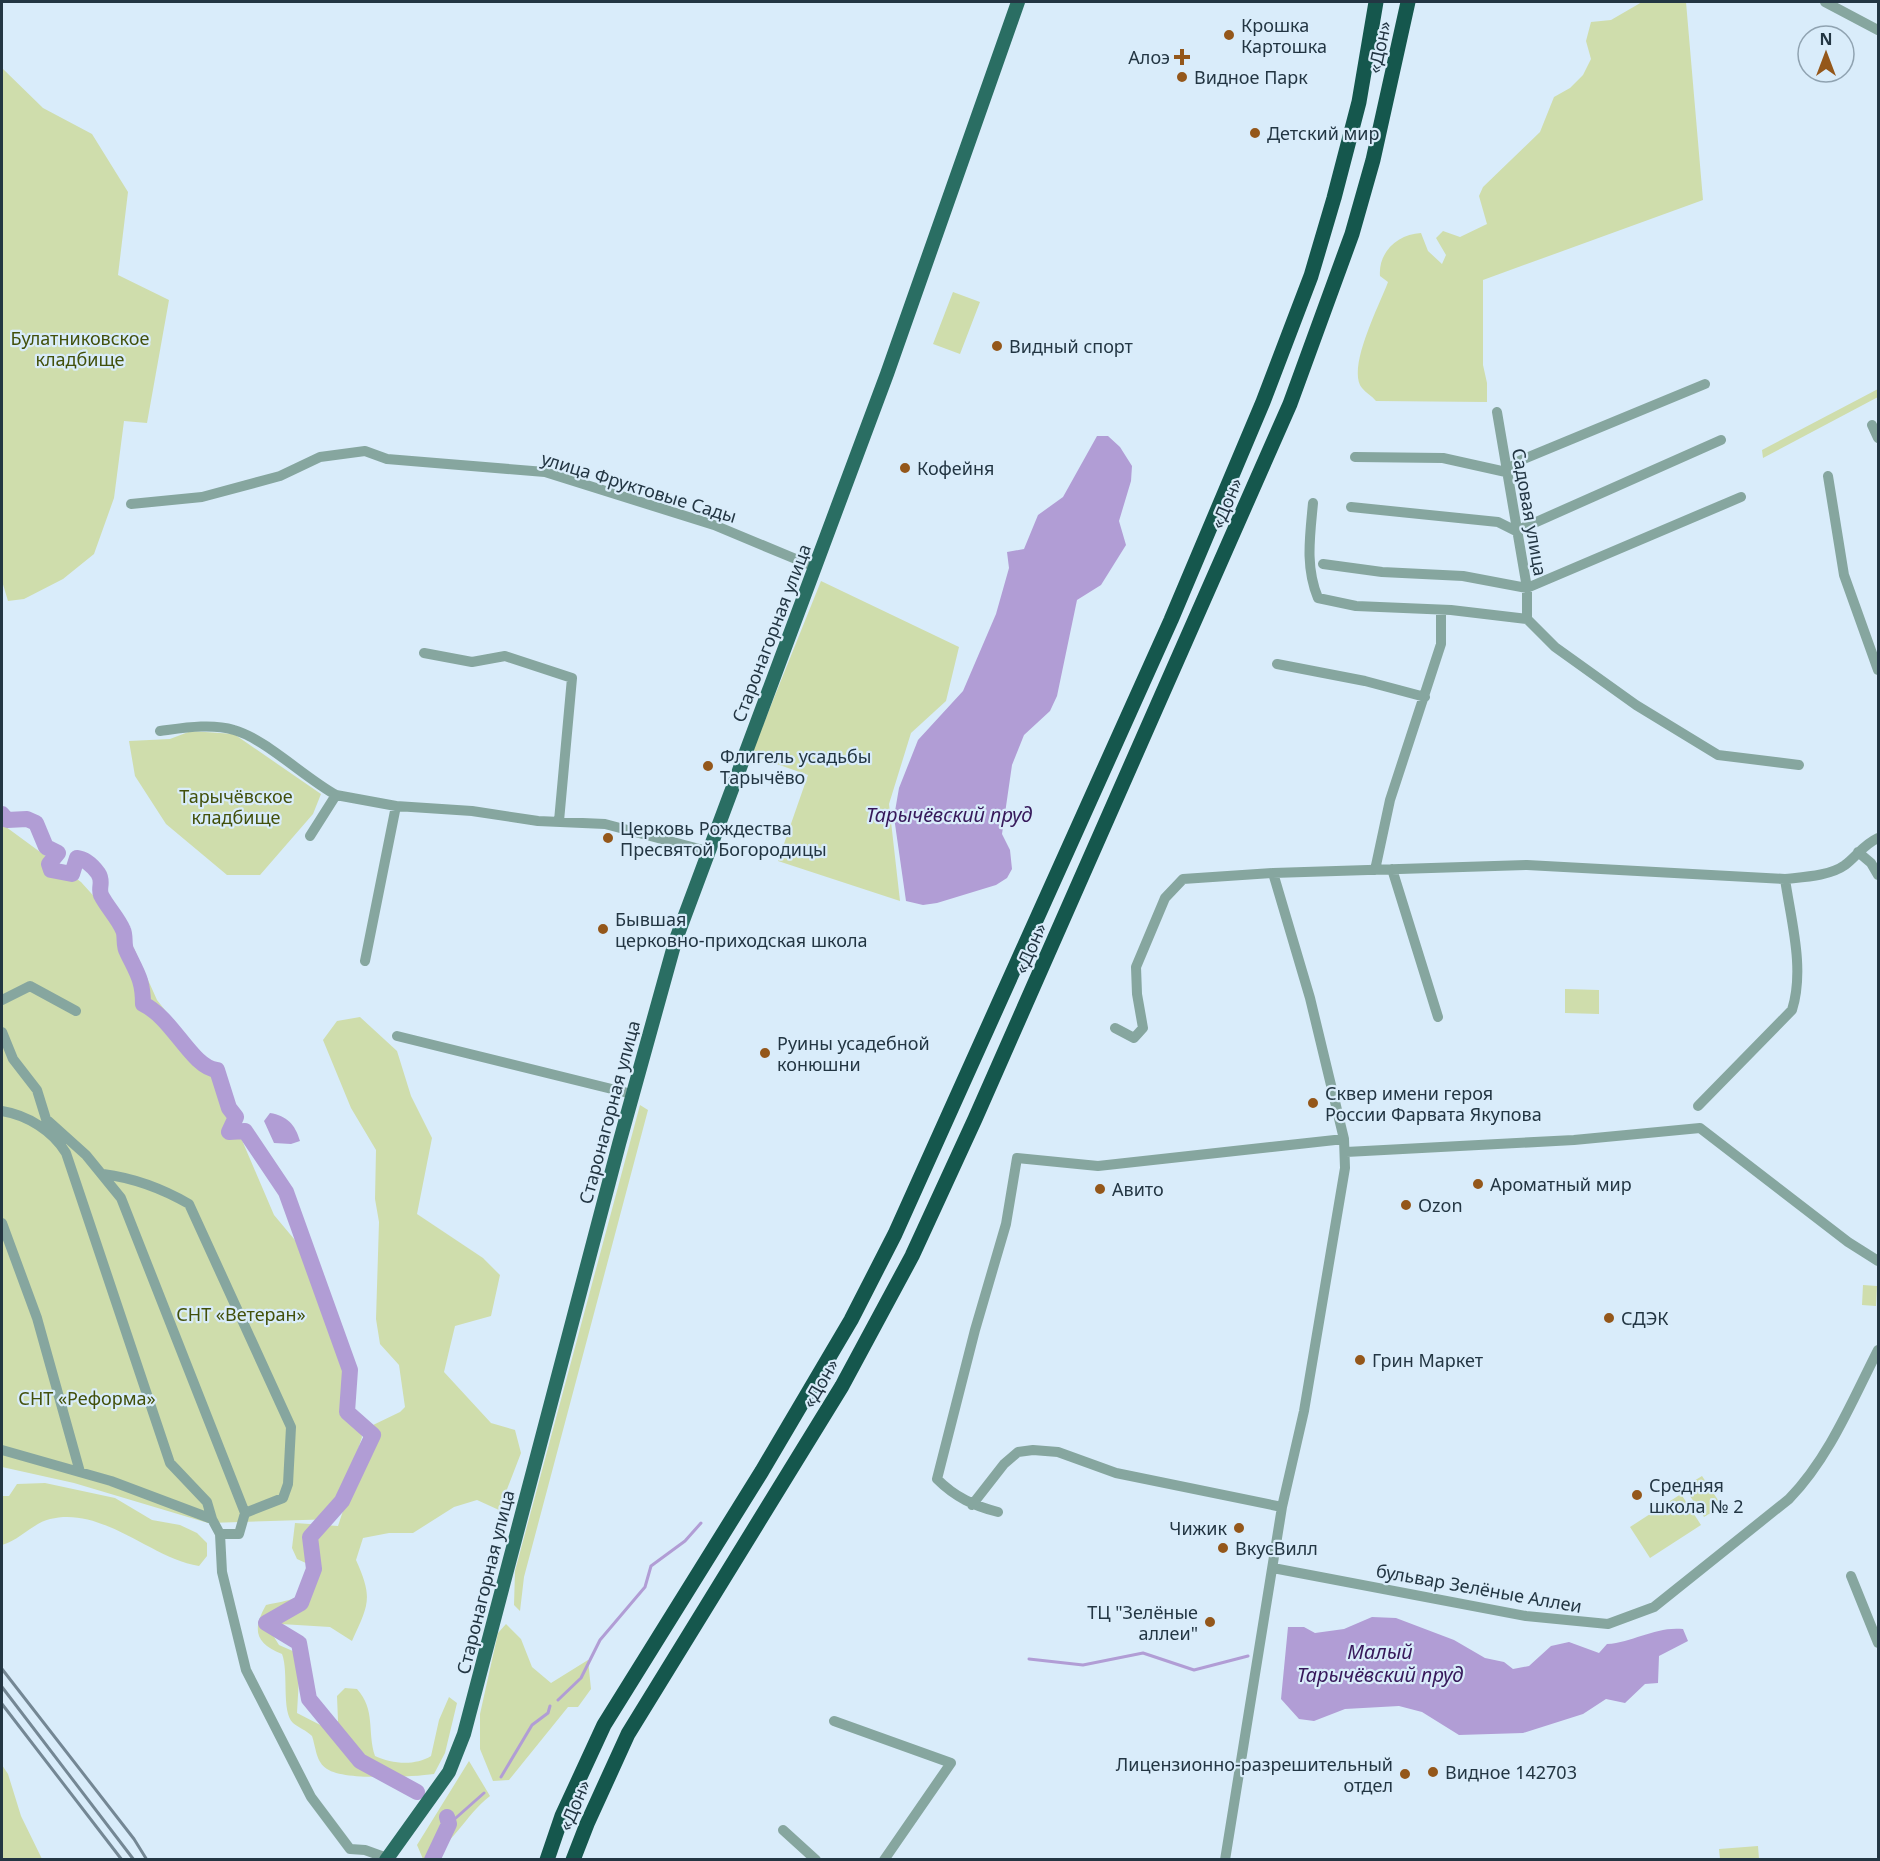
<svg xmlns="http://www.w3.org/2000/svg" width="1880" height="1861" font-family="'Noto Sans',sans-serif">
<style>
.green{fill:#cfddac}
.water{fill:#b19dd5}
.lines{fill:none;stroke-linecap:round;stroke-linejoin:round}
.stream{stroke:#b19dd5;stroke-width:3}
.river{stroke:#b19dd5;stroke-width:16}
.minor{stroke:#86a69f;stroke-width:10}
.major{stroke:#2a6e63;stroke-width:14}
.highway{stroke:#15574d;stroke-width:15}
.rail{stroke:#748794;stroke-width:3}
.poi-dot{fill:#94571a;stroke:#d9ecfa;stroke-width:2}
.labels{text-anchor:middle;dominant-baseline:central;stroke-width:4.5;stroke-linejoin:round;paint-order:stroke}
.poi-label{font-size:18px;fill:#233643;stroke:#d9ecfa;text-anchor:start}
.street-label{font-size:18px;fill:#233643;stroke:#d9ecfa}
.park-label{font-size:18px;fill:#42500b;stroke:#d9ecfa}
.water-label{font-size:20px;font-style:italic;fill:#36185a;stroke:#d9ecfa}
</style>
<rect width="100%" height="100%" fill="#d9ecfa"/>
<path class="green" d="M1642,2H1686L1703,200L1483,280V365L1487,383V402L1376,401C1372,396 1366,393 1362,388C1346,369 1380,304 1388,282L1380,276C1378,252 1398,234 1421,233L1428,251L1442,264L1446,255L1436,238L1443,231L1460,237L1487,224L1479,196L1483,187L1540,132L1554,97L1570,88L1583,75L1591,59L1586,41L1591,22L1611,20Z
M2,68L43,108L92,134L128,192L118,275L169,300L147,423L124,421L114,498L94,554L63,579L24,599L8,601L2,581Z
M953,292L980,302L960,354L933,344Z
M1878,389V397L1763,458L1762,450Z
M821,581L959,647L946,701L911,733L889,804L900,901L778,861L808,775L751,755Z
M191,731L234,734L321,794L313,814L260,875H227L166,824L135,776L129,741L170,739Z
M2,824L81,882L127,933L157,1000L212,1070L274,1215L320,1270L362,1437L336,1519L208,1523L74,1483L2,1467Z
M1565,989L1599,990V1014L1565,1013Z
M360,1017L397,1051L411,1096L432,1138L417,1214L483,1258L500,1275L491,1316L455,1326L444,1372L491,1423L515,1430L521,1453L499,1510L477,1500L454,1507L413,1533H389L363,1538L356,1560C373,1598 369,1604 352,1641L330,1627L281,1624L271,1632L279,1645L295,1652L299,1677L297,1713L330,1730L338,1721L337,1696L345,1688L357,1689C376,1710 367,1732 375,1756C392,1764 415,1766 431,1756L439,1720L449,1697L457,1703L445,1753L434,1774C412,1777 345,1781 327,1769C316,1762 316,1748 312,1736C306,1730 299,1728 293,1723C281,1712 289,1672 282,1654C255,1643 252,1630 266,1605C289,1600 306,1600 314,1575L308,1564L297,1559L292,1548L295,1523L338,1526L371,1426L400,1412L405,1407L399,1365L380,1344L376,1319L379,1222L375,1199L376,1150L351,1108L323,1040L337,1021Z
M640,1105L648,1110L524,1577L520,1611L514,1605L515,1571Z
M1863,1285L1877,1286L1876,1306L1862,1305Z
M1702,1476L1722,1506L1704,1517L1684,1487Z
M45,1483L115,1498L152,1520L180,1525L197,1533L207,1543V1556L199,1566C150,1558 103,1506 50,1519C33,1523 20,1540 2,1545V1496H9L17,1484Z
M1681,1494L1701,1525L1650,1558L1630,1527Z
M506,1624L521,1639L532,1667L551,1683L588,1660L591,1689L578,1707H568L509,1780L493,1781L480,1749V1714L498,1633Z
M469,1761L490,1796C465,1815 452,1848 423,1859L417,1845Z
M2,1765L8,1774L21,1816L42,1859H2Z
M1758,1846L1759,1859H1720L1719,1849Z"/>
<path class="water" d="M1097,436H1108L1120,447L1132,466L1131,481L1119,521L1126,545L1101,585L1077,600L1057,696L1050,711L1024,735L1012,765L1002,834L1010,850L1012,869L1007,878L996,885L937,903L923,905L906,901L894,817L899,788L918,740L963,691L996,614L1009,568L1007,552L1024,549L1038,515L1063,497Z
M270,1113C287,1116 295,1124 300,1141L291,1144L274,1143L264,1121Z
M1372,1617L1396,1618L1454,1640L1485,1658L1504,1662L1513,1669L1529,1666L1551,1646L1569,1642L1599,1653L1607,1644C1634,1642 1656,1626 1683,1629L1688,1641L1659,1656L1658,1683L1645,1684L1625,1703L1606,1699L1583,1714L1523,1733L1459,1735L1422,1712L1399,1706L1345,1709L1314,1721L1299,1719L1281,1699L1288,1627H1304L1315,1633L1344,1629Z"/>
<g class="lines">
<path class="stream" d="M1029,1659L1083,1665L1143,1653L1194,1670L1248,1656
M558,1700L581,1678L600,1640L645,1587L651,1566L685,1541L701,1523
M501,1777L532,1725L548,1713L550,1706
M449,1824L484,1793"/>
<path class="river" d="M2,814L7,820L27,819L36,823L46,847L58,853L49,864L51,870L72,874L77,858C86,859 92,865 98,873C104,882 98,887 101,895C107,907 118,918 123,930C126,936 123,946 127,952C137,973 143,980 143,1004C173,1018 192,1068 217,1070L229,1108L236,1117L229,1132L245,1131L286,1192L350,1370L347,1412L373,1435L342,1501L310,1537L314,1569L301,1603L266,1623L299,1643L309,1699L360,1761L417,1792
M432,1860L449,1824L447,1817"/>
<path class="minor" d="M1825,2L1878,30
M1497,412L1527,588V619
M1872,425L1878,438
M1355,457L1443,458L1506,472L1519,461L1705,384
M1828,476L1844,575L1878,670
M1313,503C1310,536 1305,567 1318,598L1356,606L1451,610L1527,619L1555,647L1636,705L1718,755L1799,765
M131,504L202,497L280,476L320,457L365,451L387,459L545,472L714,525L815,567
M1351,507L1498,522L1516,531L1721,440
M1323,564L1382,572L1463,576L1527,588L1741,497
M424,653L472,662L505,656L572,678L559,821
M1277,664L1365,681L1425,697
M160,731C183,728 211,723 234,730C264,738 305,778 336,795
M310,836L336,795L396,806L472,811L538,821L605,824L707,851
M1858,852L1871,863L1878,875
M1392,869L1438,1017
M1375,870L1390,800L1441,644V611
M365,961L396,806
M2,1000L30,986L76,1011
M1115,1028L1134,1038L1143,1028L1137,994L1136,967L1165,898L1183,879L1273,873L1527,865L1785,879C1803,877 1830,876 1845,865C1858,855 1863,845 1878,838
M2,1032L13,1059L37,1090L46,1119L86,1155L121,1198L245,1513L239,1534H220
M397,1036L632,1094
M1698,1106L1792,1010C1805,969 1791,921 1785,879
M2,1111C27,1115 53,1131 66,1153L170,1463L207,1502L212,1519
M1346,1152L1574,1140L1700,1128L1848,1242L1878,1261
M103,1174C134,1178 163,1189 189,1204L291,1427L288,1484L283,1498L245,1513
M2,1223L37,1318L80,1472
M2,1450L111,1481L212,1519L220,1534L222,1572L246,1670L311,1797L350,1849L365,1850L387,1858
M972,1505L1004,1464L1018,1452L1033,1450L1058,1452L1116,1473L1282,1507
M998,1512C974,1506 955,1497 937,1479L975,1330L1006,1224L1017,1158L1098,1166L1344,1139
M1273,1568L1526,1616L1608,1624L1654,1607L1789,1499C1829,1458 1852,1401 1878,1350
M1851,1576L1878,1643
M834,1721L951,1763L884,1860
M783,1830L816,1860
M1225,1860L1282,1507L1304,1411L1345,1168L1344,1139L1310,998L1273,873"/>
<path class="major" d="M386,1860L449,1772L464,1734L619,1144L675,942L887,374L1018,2"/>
<path class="highway" d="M547,1860L562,1816L604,1725L762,1471L851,1320L895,1234L1171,620L1263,402L1311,276L1334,198L1359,102L1376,2
M573,1860L587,1824L628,1734L842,1386L912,1256L975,1119L1290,404L1352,234L1373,160L1408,2"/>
<path class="rail" d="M2,1669L134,1839L147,1860
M2,1687L134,1860
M2,1704L122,1860"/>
</g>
<g class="poi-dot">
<circle cx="1229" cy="35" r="6"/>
<path d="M1179 48h6v6h6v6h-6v6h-6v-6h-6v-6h6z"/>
<circle cx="1182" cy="77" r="6"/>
<circle cx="1255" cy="133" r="6"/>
<circle cx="997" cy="346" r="6"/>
<circle cx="905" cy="468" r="6"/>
<circle cx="708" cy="766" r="6"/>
<circle cx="608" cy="838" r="6"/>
<circle cx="603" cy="929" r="6"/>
<circle cx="765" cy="1053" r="6"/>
<circle cx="1313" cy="1103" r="6"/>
<circle cx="1478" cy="1184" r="6"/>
<circle cx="1100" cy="1189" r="6"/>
<circle cx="1406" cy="1205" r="6"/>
<circle cx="1609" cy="1318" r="6"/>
<circle cx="1360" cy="1360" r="6"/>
<circle cx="1637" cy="1495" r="6"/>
<circle cx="1239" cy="1528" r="6"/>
<circle cx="1223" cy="1548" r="6"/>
<circle cx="1210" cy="1622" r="6"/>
<circle cx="1433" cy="1772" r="6"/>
<circle cx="1405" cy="1774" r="6"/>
</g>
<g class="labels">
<g class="poi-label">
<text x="1241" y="25">Крошка<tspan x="1241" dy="21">Картошка</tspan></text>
<text x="1170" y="57" text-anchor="end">Алоэ</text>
<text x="1194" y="77">Видное Парк</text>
<text x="1267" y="133">Детский мир</text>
<text x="1009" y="346">Видный спорт</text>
<text x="917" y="468">Кофейня</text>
<text x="720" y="756">Флигель усадьбы<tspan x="720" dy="21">Тарычёво</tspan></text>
<text x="620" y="828">Церковь Рождества<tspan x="620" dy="21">Пресвятой Богородицы</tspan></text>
<text x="615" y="919">Бывшая<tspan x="615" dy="21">церковно-приходская школа</tspan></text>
<text x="777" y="1043">Руины усадебной<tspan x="777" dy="21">конюшни</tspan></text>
<text x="1325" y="1093">Сквер имени героя<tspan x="1325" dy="21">России Фарвата Якупова</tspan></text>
<text x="1490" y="1184">Ароматный мир</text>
<text x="1112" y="1189">Авито</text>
<text x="1418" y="1205">Ozon</text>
<text x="1621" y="1318">СДЭК</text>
<text x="1372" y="1360">Грин Маркет</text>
<text x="1649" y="1485">Средняя<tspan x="1649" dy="21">школа № 2</tspan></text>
<text x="1227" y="1528" text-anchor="end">Чижик</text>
<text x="1235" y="1548">ВкусВилл</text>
<text x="1198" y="1612" text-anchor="end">ТЦ "Зелёные<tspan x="1198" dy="21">аллеи"</tspan></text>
<text x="1393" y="1764" text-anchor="end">Лицензионно-разрешительный<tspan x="1393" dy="21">отдел</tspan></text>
<text x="1445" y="1772">Видное 142703</text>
</g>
<g class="street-label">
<text transform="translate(1379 47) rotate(-78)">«Дон»</text>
<text transform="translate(639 487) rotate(17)">улица Фруктовые Сады</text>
<text transform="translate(1226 503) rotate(-67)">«Дон»</text>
<text transform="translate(1530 512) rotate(80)">Садовая улица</text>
<text transform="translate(771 633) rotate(-69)">Старонагорная улица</text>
<text transform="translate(1030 948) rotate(-66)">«Дон»</text>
<text transform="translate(609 1112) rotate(-75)">Старонагорная улица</text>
<text transform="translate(820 1383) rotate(-60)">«Дон»</text>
<text transform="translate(485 1582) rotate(-76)">Старонагорная улица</text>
<text transform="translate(1479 1588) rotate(10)">бульвар Зелёные Аллеи</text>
<text transform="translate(574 1805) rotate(-67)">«Дон»</text>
</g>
<g class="park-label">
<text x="80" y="338">Булатниковское<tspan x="80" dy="21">кладбище</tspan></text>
<text x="236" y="796">Тарычёвское<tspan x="236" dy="21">кладбище</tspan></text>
<text x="241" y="1314">СНТ «Ветеран»</text>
<text x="87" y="1398">СНТ «Реформа»</text>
</g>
<g class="water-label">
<text x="949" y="814">Тарычёвский пруд</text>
<text x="1380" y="1651">Малый<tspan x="1380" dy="23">Тарычёвский пруд</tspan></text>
</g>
</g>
<rect width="1880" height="1861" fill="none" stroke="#233643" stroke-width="6"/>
<g transform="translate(1826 54)"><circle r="28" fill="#d9ecfa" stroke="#90a3b1" stroke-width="1.5"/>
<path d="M0-4.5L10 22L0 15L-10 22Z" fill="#94571a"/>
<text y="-9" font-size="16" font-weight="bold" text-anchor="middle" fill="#233643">N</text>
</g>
</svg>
